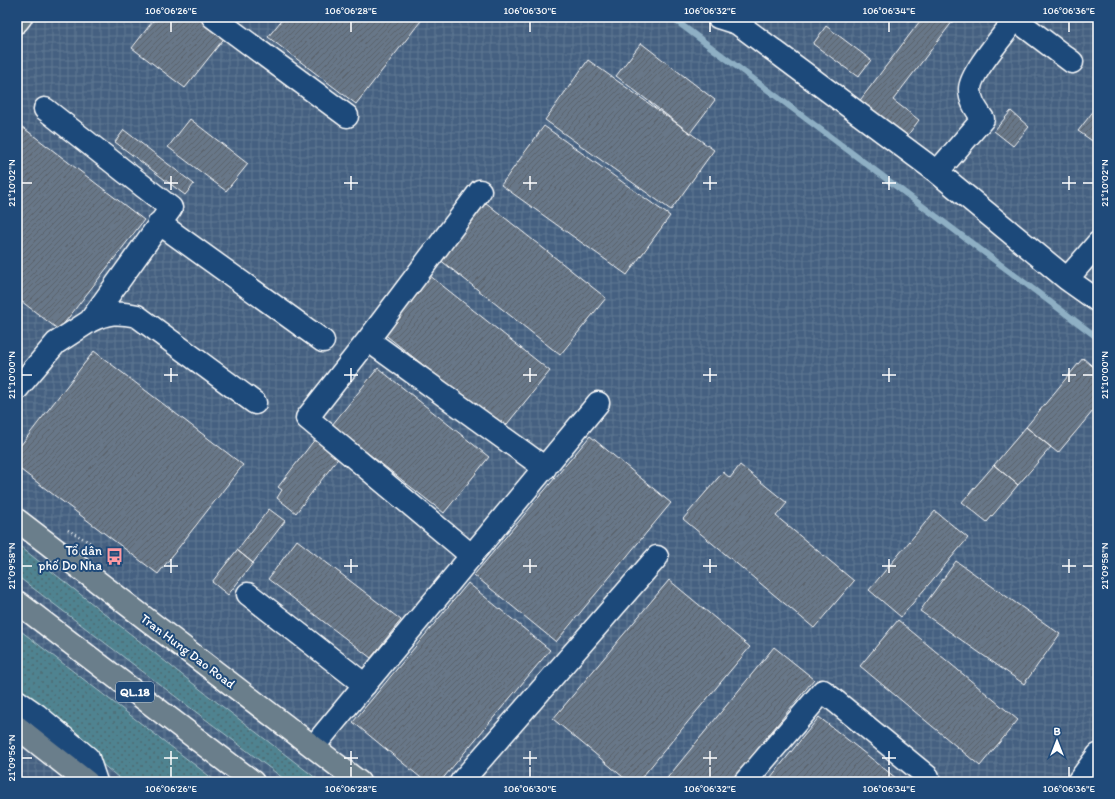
<svg xmlns="http://www.w3.org/2000/svg" width="1115" height="799" font-family="Itim,sans-serif">
<style>
.industrial{fill:url(#industrial-grid)}
.grass{fill:url(#grass-dots);stroke:#a7c1c8}
.lines{fill:none;stroke-linecap:round;stroke-linejoin:round}
.stream{stroke:#8eafc4;stroke-width:6}
.building{fill:url(#building-hatch);stroke:#fff}
.minor-casing{stroke:#fff;stroke-width:25}
.major-casing{stroke:#fff;stroke-width:25}
.highway-casing{stroke:#fff;stroke-width:25}
.path{stroke:#fff;stroke-width:2.5;stroke-dasharray:1 3;stroke-linecap:butt}
.minor{stroke:#1f4a7a;stroke-width:22}
.major{stroke:#6b7e8b;stroke-width:22}
.highway{stroke:#6b7e8b;stroke-width:22}
.ticks{fill:none;stroke:#fff;stroke-width:1.5}
.labels{text-anchor:middle;dominant-baseline:central;stroke-width:4;stroke-linejoin:round;paint-order:stroke}
.shield{fill:#1f4a7a;stroke:#bcc9d7;stroke-width:1}
.shield-label{font-size:12px;font-weight:bold;fill:#fff}
.poi-label{font-size:13px;fill:#fff;stroke:#1f4a7a;text-anchor:end}
.street-label{font-size:13px;fill:#fff;stroke:#1f4a7a}
.neatline{fill:none;stroke:#fff;stroke-width:1.5}
.ticks-label{font-size:10px;text-anchor:middle;fill:#fff}
</style>
<defs>
<pattern id="industrial-grid" width="8" height="8" patternUnits="userSpaceOnUse"><rect width="8" height="8" fill="#446181"/><path d="M0 4h8M4 0v8" fill="none" stroke="#607994"/></pattern>
<pattern id="grass-dots" width="8" height="8" patternUnits="userSpaceOnUse"><rect width="8" height="8" fill="#4f8390"/><path d="M2 2h.1M6 6h.1" fill="none" stroke="#4e6a71" stroke-width="1.8" stroke-linecap="round"/></pattern>
<pattern id="building-hatch" width="6" height="6" patternUnits="userSpaceOnUse"><rect width="6" height="6" fill="#687788"/><path d="M-1 1l2-2M0 6l6-6M5 7l2-2" fill="none" stroke="#5a626a"/></pattern>
</defs>
<rect width="100%" height="100%" fill="#35587e"/>
<filter id="ink" filterUnits="userSpaceOnUse"><feTurbulence type="fractalNoise" baseFrequency=".025" numOctaves="2"/><feDisplacementMap in="SourceGraphic" scale="8" xChannelSelector="R" yChannelSelector="G"/><feConvolveMatrix kernelMatrix="1 2 1 2 8 2 1 2 1" color-interpolation-filters="sRGB"/></filter>
<g filter="url(#ink)">
<path class="industrial" d="M17,17H1098V782H17Z"/>
<path class="grass" d="M17,544L205,693L321,782H288L17,576Z
M17,628L217,782H124L17,694Z"/>
<g class="lines">
<path class="stream" d="M671,17L1098,338"/>
</g>
<path class="building" d="M156,17H201L226,36L185,88L132,48Z
M284,17H424L356,104L268,37Z
M904,17H912L909,21Z
M923,17H956L893,100L919,120L905,139L858,103Z
M826,26L871,60L858,77L813,44Z
M641,43L715,100L690,133L616,76Z
M588,60L714,150L671,210L545,120Z
M1098,105V145L1078,131Z
M1011,111L1029,127L1013,146L994,131Z
M190,119L248,164L226,191L168,147Z
M17,123L144,220L59,330L17,298Z
M544,126L670,216L627,275L501,185Z
M124,130L194,184L185,195L115,142Z
M485,202L606,298L560,355L439,259Z
M429,275L550,371L503,429L383,333Z
M94,351L243,465L158,574L17,467V450Z
M1083,358L1098,371V405L1058,453L1026,427Z
M378,368L489,457L444,513L332,425Z
M1026,427L1051,447L1018,485L994,465Z
M319,434L343,452L296,513L277,498L282,490L278,487Z
M590,436L671,503L556,642L474,575Z
M740,465L787,503L776,516L854,581L814,628L683,519L723,472L730,478Z
M994,465L1018,485L987,522L962,502Z
M269,509L285,521L253,563L237,550Z
M935,511L968,538L901,617L869,590Z
M297,540L401,620L371,658L268,579Z
M237,550L253,563L228,595L212,582Z
M956,561L1060,634L1024,684L920,611Z
M669,580L750,647L638,782H629L553,719Z
M468,583L550,650L440,782H426L353,722Z
M898,620L1018,720L980,766L860,666Z
M774,647L814,679L731,782H664Z
M819,717L901,782H767Z"/>
<g class="lines">
<defs>
<path id="minor" d="M213,17L347,116
M718,17L737,23L937,172L1067,279L1098,301
M1015,19L1072,62
M937,172L983,119C976,109 970,101 970,89C970,73 1007,31 1017,17
M159,223L323,341
M1067,279L1098,243
M90,321C108,312 118,312 137,316L255,403
M368,340L545,468
M17,389L56,343L90,321L171,208L45,109
M472,556L307,418L368,340L480,191
M248,594L365,685
M17,701L37,715L88,758L96,782
M314,746L598,403
M461,782L657,557
M745,782L823,691L928,777
M1078,782L1098,755"/>
<path id="major" d="M17,22L21,17
M17,520L359,782
M17,727L87,782"/>
<path id="highway" d="M17,602L253,782"/>
</defs>
<use href="#minor" class="minor-casing"/>
<use href="#major" class="major-casing"/>
<use href="#highway" class="highway-casing"/>
<path class="path" d="M68,530L91,543"/>
<use href="#minor" class="minor"/>
<use href="#major" class="major"/>
<use href="#highway" class="highway"/>
</g>
</g>
<path class="ticks" d="M171,22V32M351,22V32M530,22V32M710,22V32M889,22V32M1069,22V32M171,176V190M351,176V190M530,176V190M710,176V190M889,176V190M1069,176V190M22,183H32M164,183H178M344,183H358M523,183H537M703,183H717M882,183H896M1062,183H1076M1083,183H1093M171,368V382M351,368V382M530,368V382M710,368V382M889,368V382M1069,368V382M22,375H32M164,375H178M344,375H358M523,375H537M703,375H717M882,375H896M1062,375H1076M1083,375H1093M171,559V573M351,559V573M530,559V573M710,559V573M889,559V573M1069,559V573M22,566H32M164,566H178M344,566H358M523,566H537M703,566H717M882,566H896M1062,566H1076M1083,566H1093M171,751V765M351,751V765M530,751V765M710,751V765M889,751V765M22,758H32M164,758H178M344,758H358M523,758H537M703,758H717M882,758H896M171,767V777M351,767V777M530,767V777M710,767V777M889,767V777M1069,767V777"/>
<defs>
<symbol id="bus-bare" viewBox="-9 -9 18 18"><path d="M-5-6H5V4H4V6H2V4H-2V6H-4V4H-5ZM-3.5-4V0h7V-4ZM-3.5 1.2v1.5H-2V1.2ZM2 1.2v1.5H3.5V1.2Z" fill="#ff9aa2" stroke="#1f4a7a" stroke-width="2.5" paint-order="stroke"/></symbol>
</defs>
<g fill-rule="evenodd">
<use href="#bus-bare" x="102" y="544" width="25" height="25"/>
</g>
<g class="labels">
<rect class="shield" x="116" y="682" width="38" height="20" rx="3"/>
<g class="shield-label">
<text x="135" y="692">QL.18</text>
</g>
<g class="poi-label">
<text x="102" y="550">Tổ dân<tspan x="102" dy="15">phố Do Nha</tspan></text>
</g>
<g class="street-label">
<text transform="translate(188 651) rotate(37)">Tran Hung Dao Road</text>
</g>
</g>
<rect width="1115" height="799" fill="none" stroke="#1f4a7a" stroke-width="44"/>
<g transform="translate(1057 741)" stroke="#1f4a7a" stroke-width="3" paint-order="stroke">
<path d="M0-3L7 15L0 10L-7 15Z" fill="#ffffff"/>
<text y="-6" font-size="11" font-weight="bold" text-anchor="middle" fill="#ffffff">B</text>
</g>
<rect x="22" y="22" width="1071" height="755" class="neatline"/>
<g class="ticks-label">
<text x="171" y="14">106°06'26"E</text>
<text x="351" y="14">106°06'28"E</text>
<text x="530" y="14">106°06'30"E</text>
<text x="710" y="14">106°06'32"E</text>
<text x="889" y="14">106°06'34"E</text>
<text x="1069" y="14">106°06'36"E</text>
<text transform="translate(11 183) rotate(-90)" y="4">21°10'02"N</text>
<text transform="translate(1104 183) rotate(-90)" y="4">21°10'02"N</text>
<text transform="translate(11 375) rotate(-90)" y="4">21°10'00"N</text>
<text transform="translate(1104 375) rotate(-90)" y="4">21°10'00"N</text>
<text transform="translate(11 566) rotate(-90)" y="4">21°09'58"N</text>
<text transform="translate(1104 566) rotate(-90)" y="4">21°09'58"N</text>
<text transform="translate(11 758) rotate(-90)" y="4">21°09'56"N</text>
<text x="171" y="792">106°06'26"E</text>
<text x="351" y="792">106°06'28"E</text>
<text x="530" y="792">106°06'30"E</text>
<text x="710" y="792">106°06'32"E</text>
<text x="889" y="792">106°06'34"E</text>
<text x="1069" y="792">106°06'36"E</text>
</g>
</svg>
